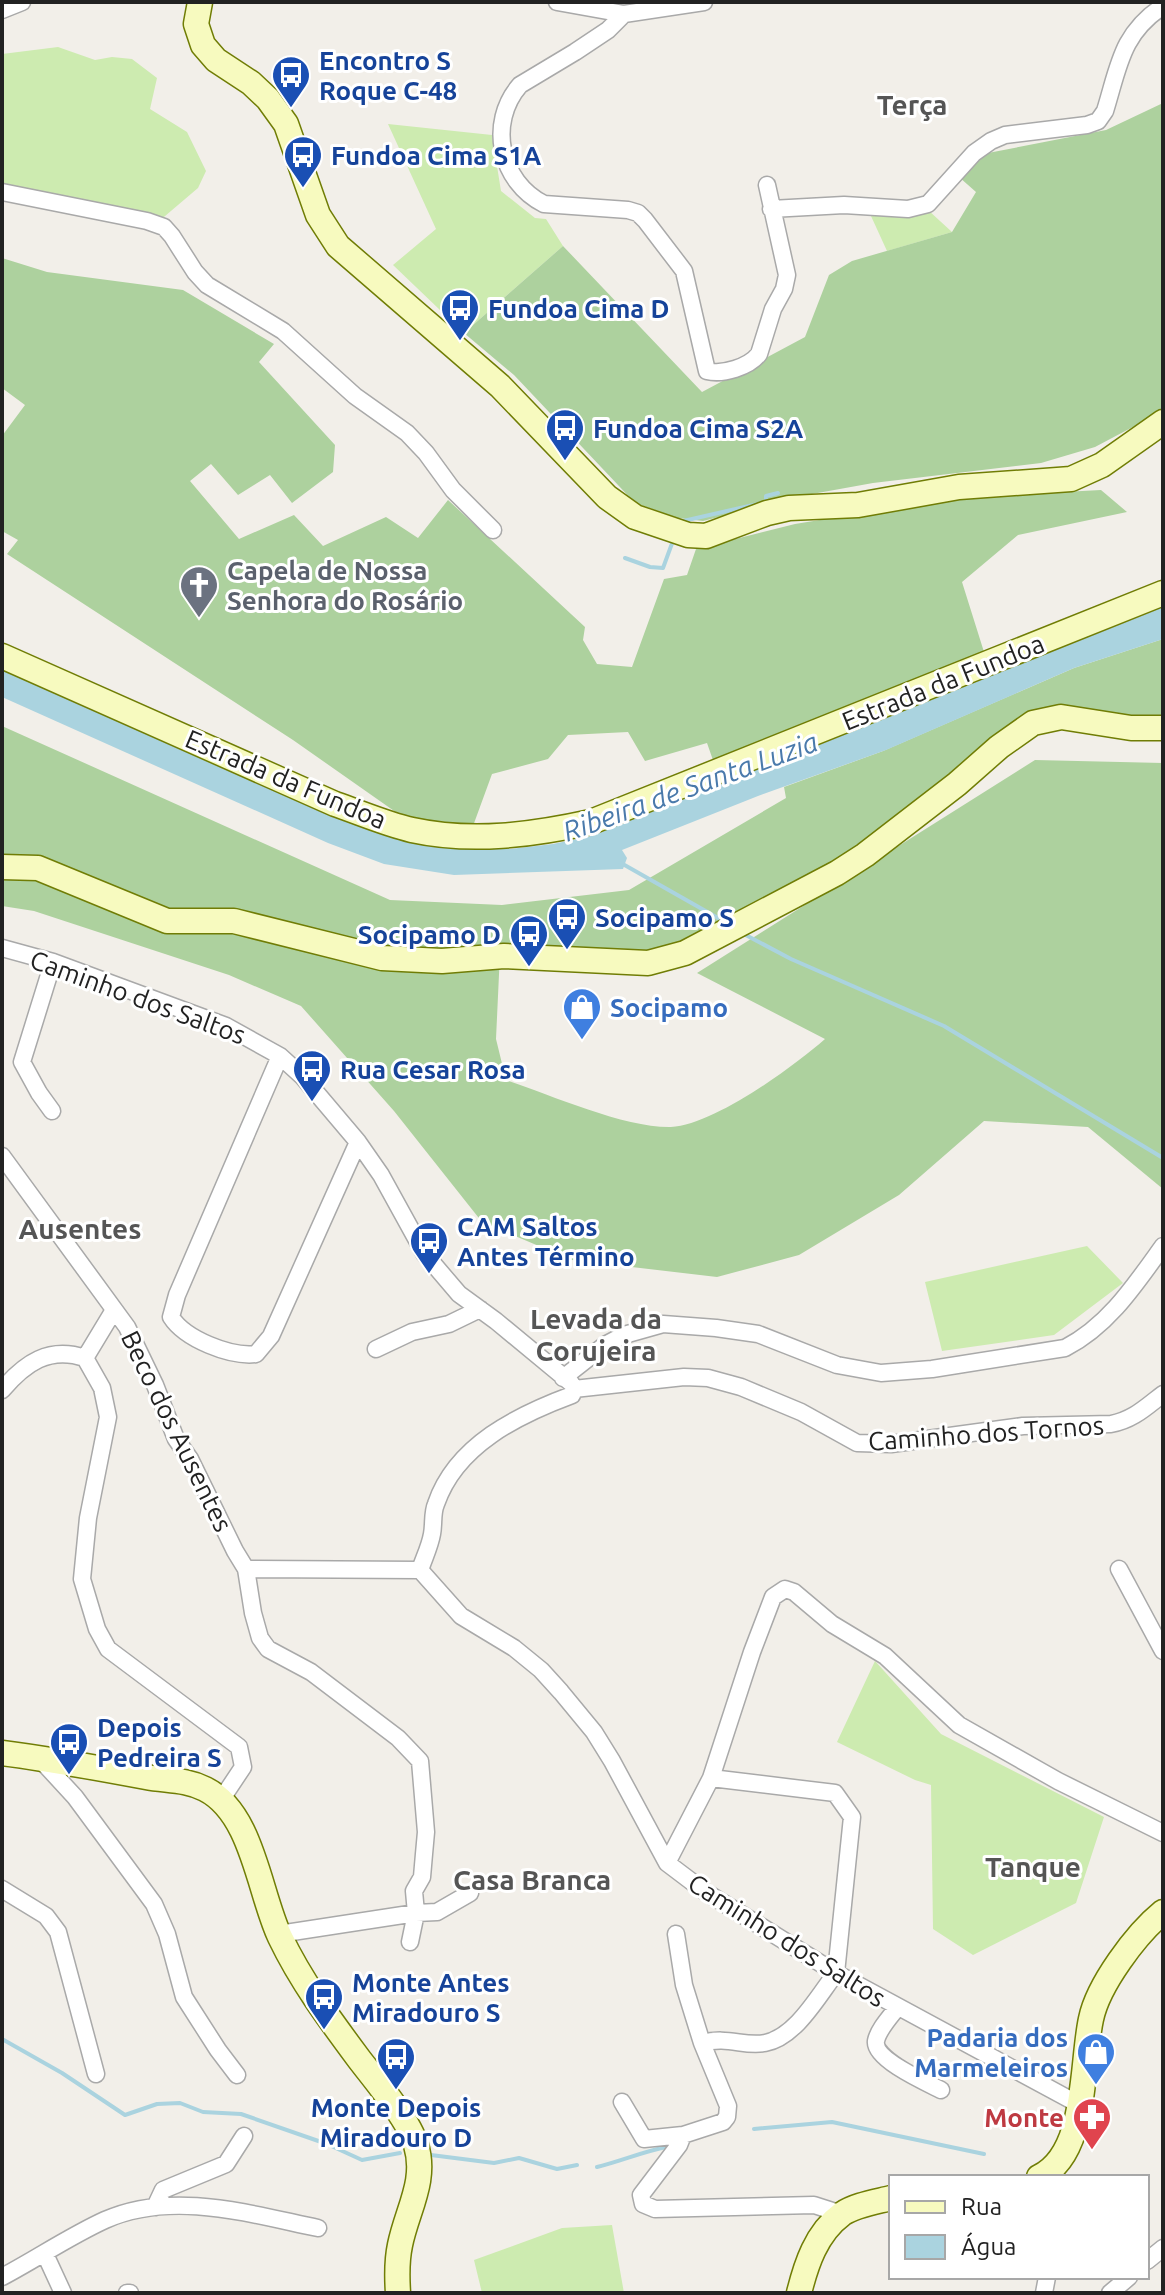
<svg xmlns="http://www.w3.org/2000/svg" width="1165" height="2295" font-family="Ubuntu,sans-serif">
<style>
.grass{fill:#cdebb0}
.forest{fill:#add19e}
.water{fill:#aad3df}
.lines{fill:none;stroke-linecap:round;stroke-linejoin:round}
.stream{stroke:#aad3df;stroke-width:4}
.street-casing{stroke:#a9a9a9;stroke-width:19}
.secondary-casing{stroke:#707d05;stroke-width:27}
.street{stroke:#fff;stroke-width:16}
.secondary{stroke:#f7fabf;stroke-width:24}
.labels{text-anchor:middle;dominant-baseline:central;stroke-width:6;stroke-linejoin:round;paint-order:stroke}
.transit-label{font-size:26px;font-weight:bold;fill:#164399;stroke:#fff;text-anchor:start}
.worship-label{font-size:26px;font-weight:bold;fill:#5b616d;stroke:#fff;text-anchor:start}
.street-label{font-size:26px;fill:#222;stroke:#fff}
.shop-label{font-size:26px;font-weight:bold;fill:#366cbe;stroke:#fff;text-anchor:start}
.health-label{font-size:26px;font-weight:bold;fill:#be3a42;stroke:#fff;text-anchor:end}
.neighbourhood-label{font-size:28px;font-weight:bold;fill:#555;stroke:#fff}
.water-label{font-size:28px;font-style:italic;fill:#4a7aab;stroke:#fff}
</style>
<rect width="100%" height="100%" fill="#f2efe9"/>
<path class="grass" d="M58,47L95,60L112,57L132,59L157,78L150,109L187,132L206,171L198,188L158,222L2,183V54Z
M388,124L492,135L501,191L535,218L546,219L563,246L464,333L393,265L436,229Z
M928,210L952,232L887,251L871,216Z
M1087,1246L1123,1283L1054,1335L942,1351L925,1282Z
M875,1661L941,1734L1104,1817L1076,1903L973,1955L933,1929L931,1785L915,1780L837,1742Z
M612,2225L624,2293H482L474,2260L562,2228Z"/>
<path class="forest" d="M1163,103V411L1095,447L1041,463L873,483L801,496L703,521L678,518L635,503L514,375L464,333L563,246L702,392L805,337L829,275L852,261L952,232L976,192L959,177L988,153L1106,130Z
M2,258L47,272L183,290L274,344L259,362L335,445L333,472L292,503L270,475L238,495L211,464L190,481L239,539L294,515L323,546L386,517L418,538L448,500L585,627L583,640L597,664L632,667L664,579L687,575L696,549L795,524L881,510L969,497L1101,490L1127,512L1018,535L962,582L984,652L889,689L714,763L707,743L645,761L628,732L568,735L548,759L492,774L473,826L407,820L293,740L7,554L18,540L2,531V436L25,405L2,388Z
M1163,639V725L1062,710L851,858L683,942L620,956L500,953L496,1039L506,1080C551,1095 625,1128 671,1127C714,1125 793,1067 825,1039L697,973L1035,760L1163,763V1189L1088,1127L984,1121L899,1195L799,1255L717,1277L572,1260L482,1222L394,1111L301,1006L229,975L34,911L2,906V726L390,900L502,905L629,890L786,798L784,787L883,751L1074,668Z"/>
<path class="water" d="M1163,607V639L1074,668L886,750L758,796L622,850L627,858L623,869L454,875L384,864L328,843L2,697V668L432,843L510,849L553,844L591,836Z"/>
<g class="lines">
<path class="stream" d="M679,522L766,502V496L778,493
M625,558L650,567L663,568L674,538
M621,863L725,922
M742,933L791,959L944,1026L1163,1158
M2,2039L62,2073L125,2115L157,2104L180,2103L203,2112L241,2114L327,2144L362,2160L400,2153
M754,2129L832,2122L984,2154
M431,2155L494,2163L519,2158L557,2169L577,2165
M597,2167C621,2161 642,2152 666,2147"/>
<defs>
<path id="street" d="M557,2L624,14L704,2
M2,10L22,2
M624,14L608,30L575,52L520,85C487,123 500,182 544,204L628,210L638,213L645,220L684,271L707,371C723,375 749,367 759,354L773,309L784,289L787,275L767,185
M2,192L147,221L164,227L172,236L195,272L207,285L283,331L355,396L407,433L426,453L453,490L493,530
M771,209L844,205L908,209L928,204L974,153L991,141L1005,135L1087,125L1098,121L1105,111C1119,66 1121,34 1163,6
M2,948L53,962L226,1026L280,1056L303,1077L358,1142L381,1175L424,1253L459,1294L496,1321L571,1383L574,1389
M280,1056L177,1295L171,1317C185,1339 230,1357 256,1354L271,1336L358,1142
M52,1111L39,1093L22,1062L53,962
M2,1156L127,1327L155,1385L176,1439L190,1459L235,1551L246,1569L253,1613L260,1638L268,1649L311,1672L398,1738L420,1761L426,1832L424,1854L422,1877L414,1891L416,1913L410,1942
M376,1349L412,1332L449,1324L480,1309
M85,1358L102,1388L108,1417L88,1518L82,1579L97,1629L108,1649L239,1747L243,1767L221,1800
M85,1358L114,1310
M563,1378L605,1345L624,1335L663,1324L716,1328L758,1334L837,1365L881,1373L932,1369L1065,1348C1108,1326 1135,1285 1163,1246
M574,1389L572,1395C518,1415 456,1445 436,1504C432,1513 434,1524 432,1534C430,1546 424,1558 420,1570L461,1616L514,1648L541,1670L561,1692L594,1732L612,1761L667,1863L704,1891L836,1973L1080,2105
M574,1389L684,1377L708,1378L741,1387L801,1412L857,1443L891,1444L1023,1426L1111,1424C1133,1420 1146,1407 1163,1394
M2,1390C25,1363 49,1346 85,1358
M246,1569L420,1570
M1119,1569L1163,1651
M39,1758L75,1797L154,1904L167,1934L184,1997L218,2050L237,2075
M711,1778L835,1793L852,1817L836,1973
M667,1863L711,1778L752,1652L773,1597L785,1589L794,1592L832,1624L885,1656L959,1725L1058,1781L1163,1833
M2,1889L46,1916L58,1932L96,2074
M279,1934L416,1913L437,1912L470,1893
M676,1934L684,1985L702,2043
M897,2008C890,2017 878,2030 876,2041C873,2059 927,2083 941,2090
M622,2102L644,2139L683,2135L723,2122L727,2117L728,2106L702,2043C728,2036 744,2047 765,2043C796,2037 818,1996 836,1973
M683,2135L679,2145L641,2195L643,2204L655,2209L814,2205L842,2214
M155,2207L163,2190L226,2164L244,2136
M45,2254L63,2293
M1147,2261L1163,2248
M2,2277C36,2259 70,2236 105,2220C172,2190 250,2214 318,2228
M127,2293H130
M1044,2293L1047,2277
M1110,2293L1129,2277"/>
<path id="secondary" d="M200,2L196,24L203,45L216,60L251,83L268,99L286,124L318,215L338,246L500,386L607,497L635,517L688,535L706,536L767,513L789,508L858,505L959,487L1071,479L1102,465L1163,422
M2,656L335,804C361,813 386,824 412,830C472,843 532,835 591,822L1163,593
M2,867L38,868L167,921H234L382,958L442,961L504,956L648,963L685,953L837,873L865,855L957,784L999,747L1033,723L1061,717L1131,728H1163
M2,1753C50,1759 98,1768 146,1777C166,1781 185,1779 205,1789C253,1813 259,1893 280,1937C301,1981 330,2020 359,2059C375,2080 409,2120 416,2145C427,2181 407,2210 400,2245C397,2259 397,2278 398,2293
M1039,2177C1088,2154 1081,2064 1091,2019C1098,1985 1136,1934 1163,1912
M799,2293C806,2265 816,2233 842,2214C855,2205 875,2202 891,2198"/>
</defs>
<use href="#street" class="street-casing"/>
<use href="#secondary" class="secondary-casing"/>
<use href="#street" class="street"/>
<use href="#secondary" class="secondary"/>
</g>
<defs>
<symbol id="bus-pin" viewBox="-11 -11 22 30"><path d="M0 17L-7.5 6A9.5 9.5 0 1 1 7.5 6Z" fill="#1a4fb4" stroke="#fff"/><path d="M-5-6H5V4H4V6H2V4H-2V6H-4V4H-5ZM-3.5-4V0h7V-4ZM-3.5 1.2v1.5H-2V1.2ZM2 1.2v1.5H3.5V1.2Z" fill="#fff"/></symbol>
<symbol id="church-pin" viewBox="-11 -11 22 30"><path d="M0 17L-7.5 6A9.5 9.5 0 1 1 7.5 6Z" fill="#6b7280" stroke="#fff"/><path d="M-1.2-6h2.4v3.5h3.3v2.4h-3.3V6h-2.4V-.1h-3.3v-2.4h3.3Z" fill="#fff"/></symbol>
<symbol id="shop-pin" viewBox="-11 -11 22 30"><path d="M0 17L-7.5 6A9.5 9.5 0 1 1 7.5 6Z" fill="#3f7fe0" stroke="#fff"/><path d="M-5-2.5h2.3a2.7 3.5 0 0 1 5.4 0H5L5.5 6h-11ZM-1.5-2.5h3a1.5 2.3 0 0 0-3 0Z" fill="#fff"/></symbol>
<symbol id="pharmacy-pin" viewBox="-11 -11 22 30"><path d="M0 17L-7.5 6A9.5 9.5 0 1 1 7.5 6Z" fill="#e0444e" stroke="#fff"/><path d="M-2-6h4v4h4v4h-4v4h-4v-4h-4v-4h4Z" fill="#fff"/></symbol>
</defs>
<g fill-rule="evenodd">
<use href="#bus-pin" x="269" y="53" width="44" height="60"/>
<use href="#bus-pin" x="281" y="133" width="44" height="60"/>
<use href="#bus-pin" x="438" y="286" width="44" height="60"/>
<use href="#bus-pin" x="543" y="406" width="44" height="60"/>
<use href="#church-pin" x="177" y="563" width="44" height="60"/>
<use href="#bus-pin" x="545" y="895" width="44" height="60"/>
<use href="#bus-pin" x="507" y="912" width="44" height="60"/>
<use href="#shop-pin" x="560" y="985" width="44" height="60"/>
<use href="#bus-pin" x="290" y="1047" width="44" height="60"/>
<use href="#bus-pin" x="407" y="1219" width="44" height="60"/>
<use href="#bus-pin" x="47" y="1720" width="44" height="60"/>
<use href="#bus-pin" x="302" y="1975" width="44" height="60"/>
<use href="#shop-pin" x="1074" y="2030" width="44" height="60"/>
<use href="#bus-pin" x="374" y="2035" width="44" height="60"/>
<use href="#pharmacy-pin" x="1070" y="2095" width="44" height="60"/>
</g>
<g class="labels">
<g class="transit-label">
<text x="319" y="60">Encontro S<tspan x="319" dy="30">Roque C-48</tspan></text>
<text x="331" y="155">Fundoa Cima S1A</text>
<text x="488" y="308">Fundoa Cima D</text>
<text x="593" y="428">Fundoa Cima S2A</text>
<text x="595" y="917">Socipamo S</text>
<text x="501" y="934" text-anchor="end">Socipamo D</text>
<text x="340" y="1069">Rua Cesar Rosa</text>
<text x="457" y="1226">CAM Saltos<tspan x="457" dy="30">Antes Término</tspan></text>
<text x="97" y="1727">Depois<tspan x="97" dy="30">Pedreira S</tspan></text>
<text x="352" y="1982">Monte Antes<tspan x="352" dy="30">Miradouro S</tspan></text>
<text x="396" y="2107" text-anchor="middle">Monte Depois<tspan x="396" dy="30">Miradouro D</tspan></text>
</g>
<g class="worship-label">
<text x="227" y="570">Capela de Nossa<tspan x="227" dy="30">Senhora do Rosário</tspan></text>
</g>
<g class="street-label">
<text transform="translate(943 682) rotate(-22)">Estrada da Fundoa</text>
<text transform="translate(286 779) rotate(23)">Estrada da Fundoa</text>
<text transform="translate(138 997) rotate(20)">Caminho dos Saltos</text>
<text transform="translate(177 1431) rotate(64)">Beco dos Ausentes</text>
<text transform="translate(986 1433) rotate(-4)">Caminho dos Tornos</text>
<text transform="translate(787 1940) rotate(32)">Caminho dos Saltos</text>
</g>
<g class="shop-label">
<text x="610" y="1007">Socipamo</text>
<text x="1068" y="2037" text-anchor="end">Padaria dos<tspan x="1068" dy="30">Marmeleiros</tspan></text>
</g>
<g class="health-label">
<text x="1064" y="2117">Monte</text>
</g>
<g class="neighbourhood-label">
<text x="912" y="104">Terça</text>
<text x="80" y="1228">Ausentes</text>
<text x="596" y="1318">Levada da<tspan x="596" dy="32">Corujeira</tspan></text>
<text x="1033" y="1866">Tanque</text>
<text x="532" y="1879">Casa Branca</text>
</g>
<g class="water-label">
<text transform="translate(690 786) rotate(-20)">Ribeira de Santa Luzia</text>
</g>
</g>
<rect width="1165" height="2295" fill="none" stroke="#222222" stroke-width="8"/>
<rect x="889" y="2175" width="260" height="104" fill="#ffffff" stroke="#a7a7a7" stroke-width="2"/>
<rect x="905" y="2201" width="40" height="12" fill="#f7fabf" stroke="#a7a7a7" stroke-width="2"/>
<text x="961" y="2215" font-size="24" fill="#222222">Rua</text>
<rect x="905" y="2235" width="40" height="24" fill="#aad3df" stroke="#a7a7a7" stroke-width="2"/>
<text x="961" y="2255" font-size="24" fill="#222222">Água</text>
</svg>
